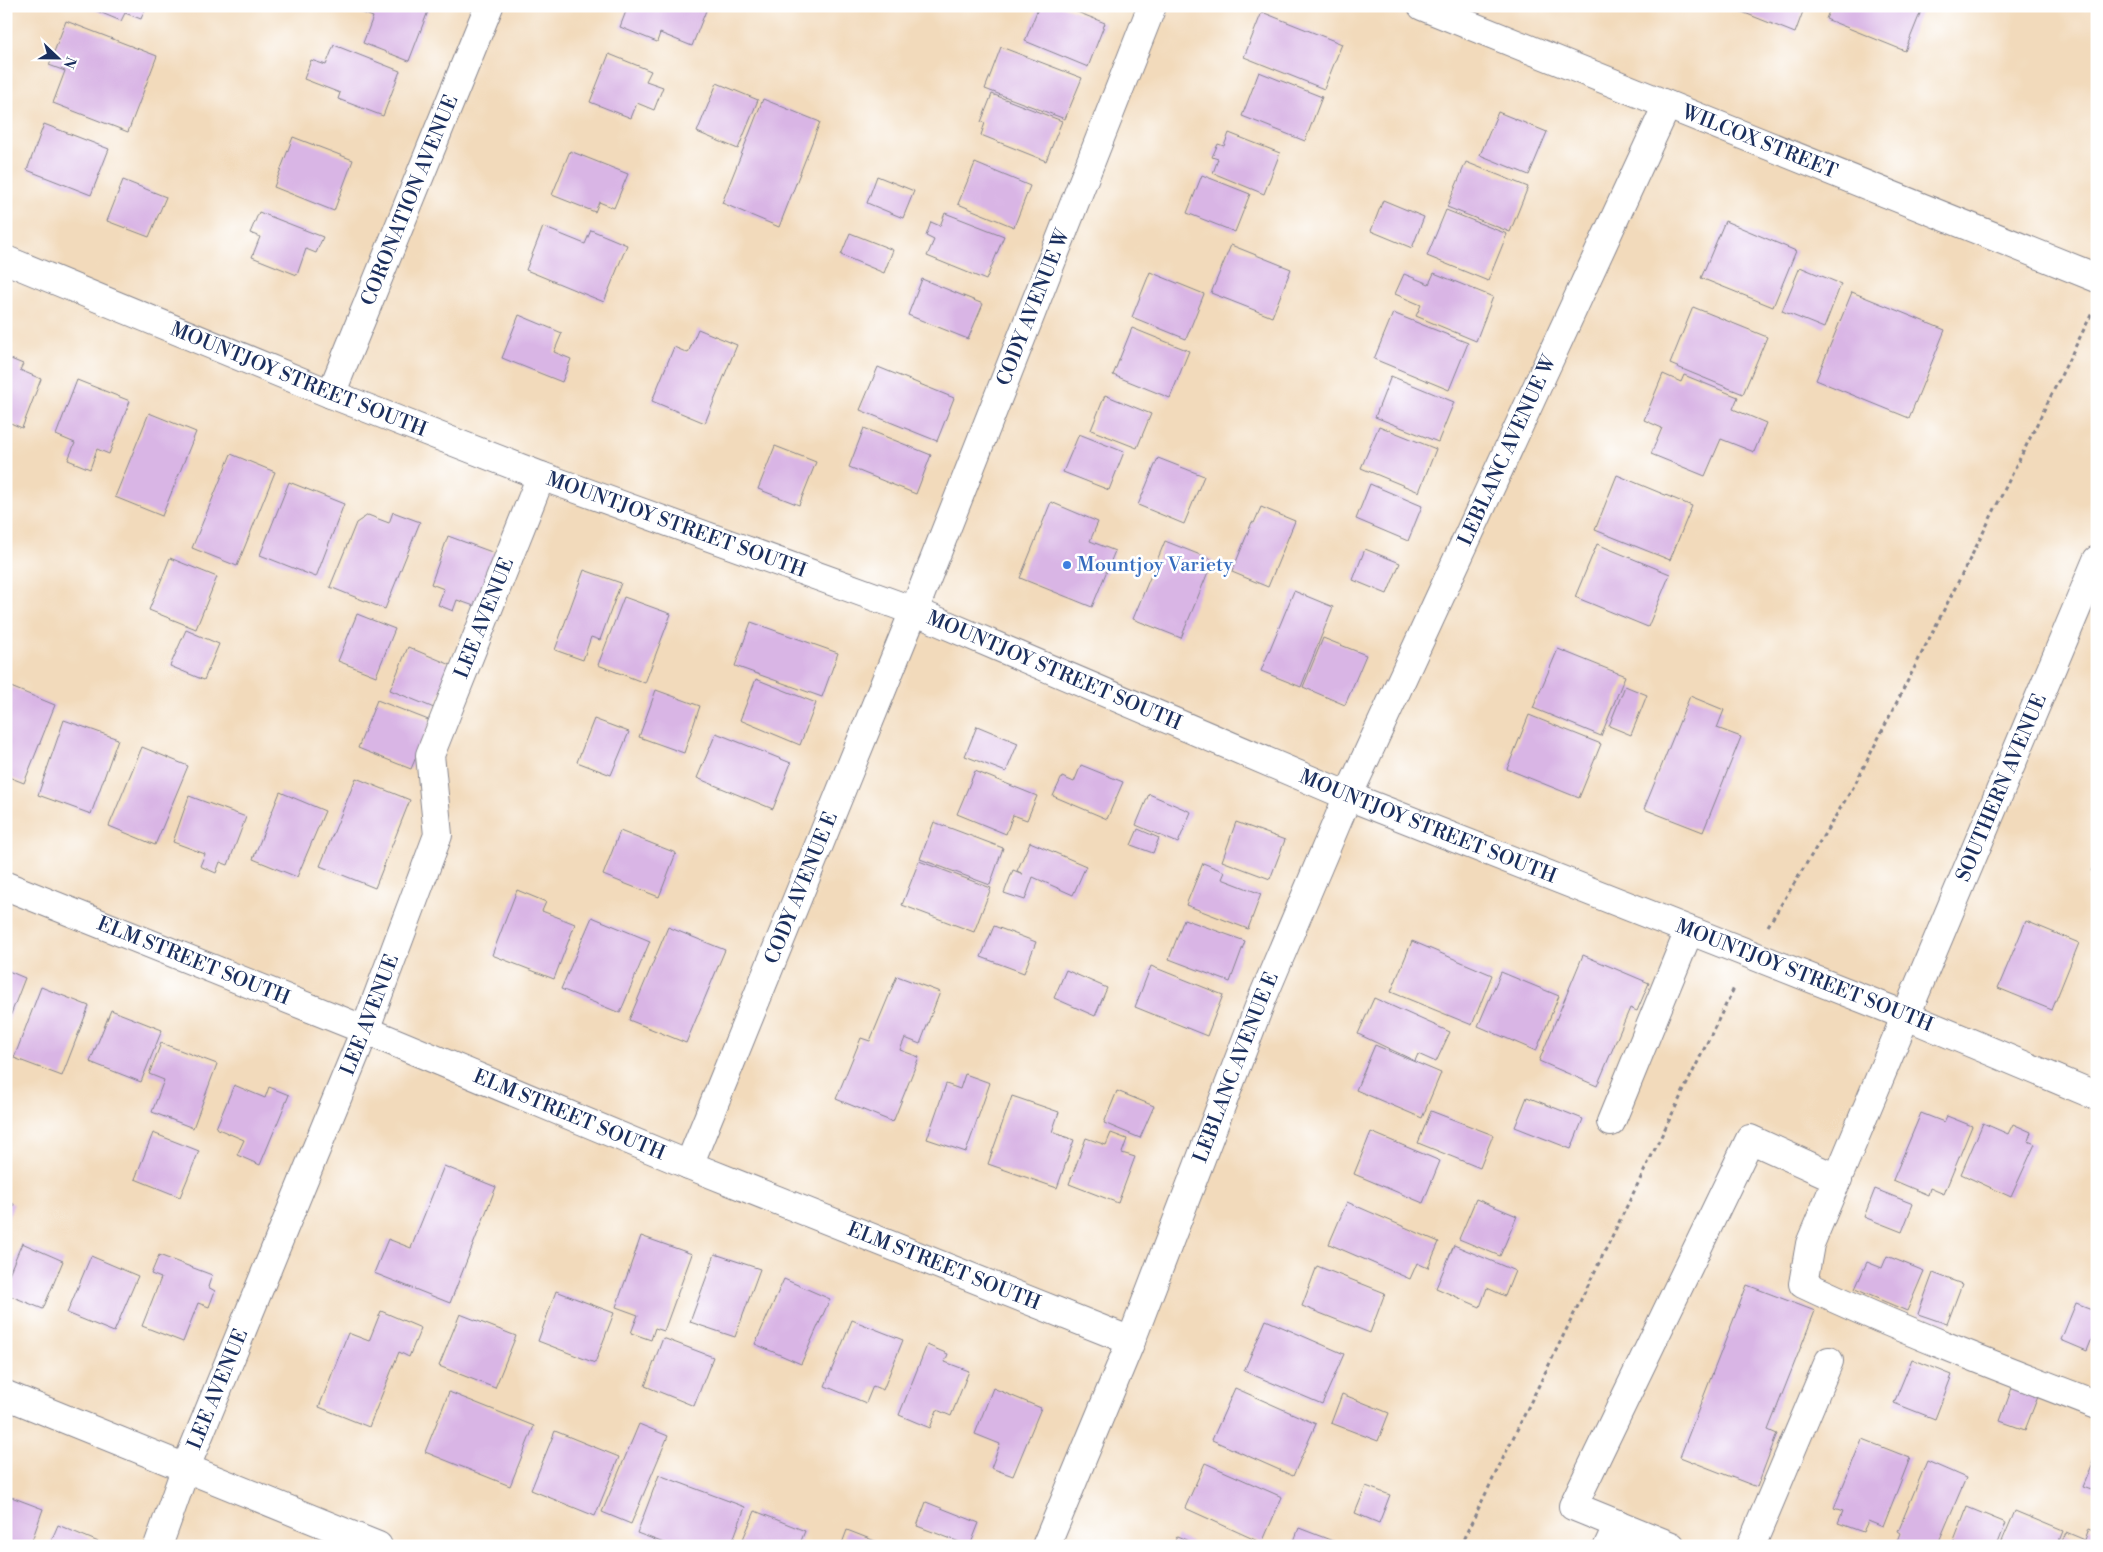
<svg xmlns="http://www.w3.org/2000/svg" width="2103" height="1552" font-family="'Libre Bodoni',serif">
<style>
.building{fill:#d9b5e5}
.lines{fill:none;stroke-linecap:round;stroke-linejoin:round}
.minor-casing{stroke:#86848c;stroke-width:30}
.path{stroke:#86848c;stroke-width:3;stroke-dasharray:4 4;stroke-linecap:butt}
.minor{stroke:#fff;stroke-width:28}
.shop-dot{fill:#3f7fe0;stroke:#fff;stroke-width:2}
.labels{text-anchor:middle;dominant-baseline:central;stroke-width:5;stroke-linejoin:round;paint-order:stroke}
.street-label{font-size:20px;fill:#1b2f5e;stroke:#fff}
.shop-label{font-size:20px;fill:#366cbe;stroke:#fff;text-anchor:start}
</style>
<rect width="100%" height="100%" fill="#fff"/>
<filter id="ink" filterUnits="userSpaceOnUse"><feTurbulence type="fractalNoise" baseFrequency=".02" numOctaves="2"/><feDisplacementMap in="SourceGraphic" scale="10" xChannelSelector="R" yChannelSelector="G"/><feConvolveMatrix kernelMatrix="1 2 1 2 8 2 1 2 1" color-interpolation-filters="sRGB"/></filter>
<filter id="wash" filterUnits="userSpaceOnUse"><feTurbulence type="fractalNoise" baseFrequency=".0096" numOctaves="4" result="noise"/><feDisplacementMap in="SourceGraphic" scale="20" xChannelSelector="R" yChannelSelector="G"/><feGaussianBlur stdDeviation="1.12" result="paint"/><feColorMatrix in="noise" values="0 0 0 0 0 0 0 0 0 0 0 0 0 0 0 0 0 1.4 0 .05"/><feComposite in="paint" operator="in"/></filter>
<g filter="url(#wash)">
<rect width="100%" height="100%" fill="#f2dabb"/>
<g id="blocks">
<path class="building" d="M85,6H146L141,19L125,13L121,21Z
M360,6H430L409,61L363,43L373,17L358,11Z
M628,6H701L707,8L692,46L660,33L657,42L620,27Z
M1039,6H1062L1105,23L1088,67L1025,41Z
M1727,6H1805L1795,33Z
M1831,6H1923L1905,51L1826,19Z
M1262,12L1342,44L1324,89L1244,57Z
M66,21L157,56L128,132L53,103L65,71L49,65Z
M334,45L400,71L383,116L338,99L340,93L304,79L311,60L326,65Z
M1001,47L1082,78L1065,119L985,89Z
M609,54L651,71L646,81L663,87L654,110L637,103L631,118L590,102Z
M1259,72L1322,97L1305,141L1242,116Z
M717,83L758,100L738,149L697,132Z
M992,94L1062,121L1046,161L981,135L985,123L981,122Z
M763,99L820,122L779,227L722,203Z
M1498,112L1547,132L1529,175L1480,155Z
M44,124L109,149L91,195L27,170Z
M1229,133L1280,153L1264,194L1213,173L1218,159L1212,157L1218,144L1224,146Z
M293,137L353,160L334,211L274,187Z
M570,151L628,174L614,208L599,202L595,212L552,195Z
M1466,162L1528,187L1510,232L1447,207Z
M975,163L1030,186L1014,227L958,204Z
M1202,175L1250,194L1235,232L1187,213Z
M877,176L914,191L903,218L867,203Z
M123,180L166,197L149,237L107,221Z
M1383,200L1424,217L1412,248L1371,231Z
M1446,210L1507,234L1488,281L1427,256Z
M259,212L323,237L316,253L306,249L297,275L252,257L260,237L250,233Z
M945,213L1004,236L986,280L927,256L934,240L926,236L931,222L940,226Z
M1725,221L1796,251L1773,307L1701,278Z
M543,227L585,244L591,230L627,245L604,302L526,270Z
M850,233L893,250L884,273L841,255Z
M1231,245L1291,269L1272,317L1211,293Z
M1800,267L1841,284L1824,328L1782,311Z
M1150,272L1204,294L1186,339L1132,317Z
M1434,273L1493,297L1476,341L1416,316L1421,305L1395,294L1404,274L1429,284Z
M922,279L983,304L968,339L908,315Z
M1852,292L1945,330L1909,418L1816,380Z
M1693,307L1767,337L1743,394L1670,364Z
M1393,313L1468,343L1449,390L1374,359Z
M519,315L562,333L554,352L571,359L562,382L502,358Z
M1132,328L1189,351L1170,398L1113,375Z
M698,329L737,345L705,423L652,401L674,347L688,353Z
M6,357L23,364L20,370L41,379L22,428L8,422L6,427Z
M878,367L954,398L937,441L860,410Z
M1663,374L1681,382L1684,375L1738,397L1733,409L1766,423L1754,452L1721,439L1705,476L1651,454L1662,428L1644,420Z
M1391,376L1454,402L1438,442L1375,417Z
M77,380L130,401L109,454L97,449L90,469L68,460L75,443L56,435Z
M1105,395L1151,414L1137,448L1091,430Z
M149,413L196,432L162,516L115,497Z
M1379,426L1436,449L1419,492L1361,468Z
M864,428L931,455L916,494L849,467Z
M1079,434L1124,452L1109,490L1063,472Z
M775,446L816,462L799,505L758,489Z
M231,454L275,472L237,566L192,548Z
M1158,458L1204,476L1184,524L1138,505Z
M1617,475L1692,506L1670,560L1595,530Z
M289,482L344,504L316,577L260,555Z
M1370,484L1422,506L1408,541L1356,519Z
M1051,502L1098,522L1090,541L1115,551L1092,607L1020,578Z
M1261,507L1295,521L1268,587L1232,572L1252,522L1254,523Z
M393,512L420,522L385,609L330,587L356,523L368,515L389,523Z
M448,536L500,555L480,608L457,600L453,611L438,605L444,589L431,584Z
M1165,541L1213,560L1181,638L1133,619Z
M1597,544L1670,574L1648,627L1575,597Z
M1365,549L1400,563L1387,594L1353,580Z
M170,558L217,577L196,629L149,610Z
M584,570L621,583L600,640L591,637L583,660L555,650Z
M1294,591L1333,607L1301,687L1261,671Z
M624,597L671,614L645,683L598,665Z
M357,614L395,629L376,676L338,661Z
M751,622L838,653L822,697L735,666Z
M186,630L219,644L204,680L170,666Z
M1323,638L1366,655L1345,705L1303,687Z
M408,647L451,665L434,708L390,690Z
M1558,649L1625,676L1601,736L1533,708Z
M756,679L816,703L800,745L740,720Z
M6,685L55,705L24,783L6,776Z
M1625,686L1647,695L1631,735L1609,726Z
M656,690L700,706L684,753L639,737Z
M1690,696L1724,710L1717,728L1741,737L1703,832L1644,809Z
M377,700L431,721L411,769L358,748Z
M1529,715L1601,744L1579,798L1507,769Z
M594,719L629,732L611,775L577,762Z
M64,720L118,739L91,814L38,795Z
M977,726L1018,743L1006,772L965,756Z
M716,733L791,763L773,809L697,778Z
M142,747L188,766L155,845L109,826Z
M1081,765L1123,782L1107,819L1053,796L1062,777L1074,782Z
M975,771L1037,796L1027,820L1013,815L1006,834L957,814Z
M356,778L410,800L375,888L320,866Z
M280,792L325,811L297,877L253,859Z
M1149,794L1191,812L1178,843L1136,825Z
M189,796L246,817L228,865L220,862L216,873L200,866L205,854L173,842Z
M934,822L1003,848L990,885L920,859Z
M1236,822L1285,840L1270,879L1222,861Z
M1138,829L1159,838L1153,853L1131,845Z
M620,831L676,853L659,897L603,875Z
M1030,842L1086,866L1073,895L1033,877L1025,900L1004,893L1013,870L1023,874L1017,871Z
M2097,857V873L2091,871Z
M919,861L991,888L974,932L902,905Z
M1203,863L1225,872L1222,879L1261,894L1248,929L1186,905Z
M517,890L546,902L542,911L575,924L554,979L492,955Z
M592,917L650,941L620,1013L561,989Z
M1184,919L1245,941L1230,982L1169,959Z
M2026,921L2079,943L2052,1010L1998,988Z
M994,926L1036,942L1024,973L981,957Z
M668,927L725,950L686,1043L629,1020Z
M1412,941L1492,975L1472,1025L1391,992Z
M1583,955L1649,983L1637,1011L1630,1008L1597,1086L1539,1061Z
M1151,966L1223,995L1207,1036L1135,1007Z
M6,970L25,978L6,1027Z
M1066,970L1107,988L1095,1016L1054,998Z
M1501,972L1559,996L1536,1051L1478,1026Z
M897,976L940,992L920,1044L905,1038L900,1050L919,1057L893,1122L836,1099L861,1038L870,1041Z
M41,987L89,1006L62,1076L14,1058Z
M1374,998L1450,1032L1436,1062L1418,1054L1415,1061L1358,1034Z
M111,1010L162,1030L141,1082L90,1062Z
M161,1043L217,1064L193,1128L152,1112L164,1080L149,1074Z
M1375,1045L1441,1073L1422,1118L1356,1090Z
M965,1074L990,1083L966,1152L927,1139L946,1084L960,1089Z
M234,1085L265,1098L269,1087L289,1095L260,1165L237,1155L244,1140L216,1128Z
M1117,1091L1154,1106L1140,1138L1104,1123Z
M1012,1096L1059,1112L1052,1132L1074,1140L1057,1188L988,1164Z
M1527,1097L1583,1119L1571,1149L1515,1127Z
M1431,1111L1493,1135L1480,1168L1418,1143Z
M1921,1113L1944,1122L1947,1116L1972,1126L1944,1194L1930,1188L1928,1195L1893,1180Z
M1983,1123L2008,1134L2013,1124L2031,1132L2028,1141L2035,1144L2011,1197L1961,1174Z
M1371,1132L1440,1161L1423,1203L1354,1174Z
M153,1133L199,1151L180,1197L135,1179Z
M1111,1133L1127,1139L1122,1153L1135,1157L1118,1203L1069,1184L1086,1138L1106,1145Z
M444,1166L496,1187L450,1303L374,1273L388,1239L411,1248Z
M1875,1189L1913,1204L1902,1232L1864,1217Z
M1476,1199L1517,1216L1500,1256L1459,1239Z
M6,1201L14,1204L6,1223Z
M1347,1202L1439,1242L1428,1268L1417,1263L1410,1279L1329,1244Z
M641,1236L692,1254L664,1331L655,1328L651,1340L631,1333L638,1315L616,1307Z
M22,1243L63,1261L43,1309L6,1294V1281Z
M1454,1245L1515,1271L1505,1296L1487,1288L1480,1307L1436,1288Z
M715,1254L760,1269L735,1337L690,1322Z
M159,1255L212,1275L208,1287L215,1291L209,1307L198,1303L183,1342L142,1326L161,1278L151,1274Z
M91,1256L138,1276L114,1332L67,1313Z
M1887,1256L1924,1271L1907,1311L1855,1289L1867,1262L1882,1268Z
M1317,1266L1385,1293L1370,1333L1302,1306Z
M1933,1273L1962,1284L1947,1324L1918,1314Z
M784,1279L830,1299L801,1364L755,1344Z
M1747,1285L1815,1311L1768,1430L1777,1434L1757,1487L1680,1457Z
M556,1291L614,1313L595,1363L538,1341Z
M2076,1303L2097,1311V1326L2087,1351L2061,1340Z
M381,1311L421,1328L409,1357L399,1352L369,1427L319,1407L348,1333L369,1341Z
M460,1314L516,1336L495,1388L439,1366Z
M852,1320L903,1340L883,1390L873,1386L866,1403L825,1386Z
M1266,1320L1344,1354L1322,1404L1244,1371Z
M663,1338L713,1357L694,1406L645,1386Z
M927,1345L948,1354L945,1362L969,1371L951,1416L937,1410L930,1428L899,1415Z
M1912,1359L1952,1375L1935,1419L1894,1403Z
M2013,1385L2039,1394L2025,1430L2000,1421Z
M993,1388L1041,1408L1013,1476L991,1468L1000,1444L975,1434Z
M1235,1388L1316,1424L1293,1476L1212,1440Z
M449,1392L534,1426L510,1486L425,1452Z
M1342,1394L1389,1413L1378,1441L1331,1423Z
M639,1424L668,1436L631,1524L602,1512Z
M555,1431L619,1457L595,1516L531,1490Z
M1862,1439L1910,1458L1883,1527L1868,1521L1863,1532L1838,1523L1843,1511L1834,1508Z
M2097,1453V1492L2083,1487Z
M1927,1461L1966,1478L1937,1546H1896L1901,1533L1898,1531Z
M1205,1463L1282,1497L1262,1543L1185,1508Z
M659,1475L745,1507L731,1546H672L637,1533Z
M1366,1486L1390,1495L1379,1523L1355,1513Z
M6,1495L43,1509L30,1546H6Z
M926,1502L979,1523L970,1546L917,1526Z
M1967,1507L2006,1523L1997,1546H1952Z
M755,1511L805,1531L799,1546H740Z
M2015,1511L2063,1531L2057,1546H2000Z
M58,1525L108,1546H49Z
M1299,1528L1346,1546H1292Z
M2089,1528L2097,1531V1546H2060L2066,1532L2085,1540Z
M847,1530L888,1546H841Z
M1177,1536L1200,1546H1173Z"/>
</g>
</g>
<g filter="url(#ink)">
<use href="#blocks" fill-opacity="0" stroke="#86848c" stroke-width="1"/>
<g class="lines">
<defs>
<g id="minor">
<path id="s1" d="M1422,6L2097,278"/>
<path id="s2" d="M6,260L331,394L541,476L914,611L1348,796L1907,1016L2097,1096"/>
<path id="s3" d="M331,394L489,6"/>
<path d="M2097,560L1810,1244L1803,1284C1899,1329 1998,1367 2097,1405"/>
<path id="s4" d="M6,886L365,1030L689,1165L1131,1341"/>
<path d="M1611,1122L1689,931"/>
<path id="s5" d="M689,1165L914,611L1152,6"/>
<path d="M6,1395L378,1546"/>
<path id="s6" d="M158,1546L186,1467L365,1030L438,835L430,755L541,476"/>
<path id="s7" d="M1046,1546L1131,1341L1262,999L1348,796L1667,105"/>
<path d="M1608,1546L1618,1524"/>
<path d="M1671,1546L1573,1506L1750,1139L1838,1179"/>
<path d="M1751,1546L1829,1361"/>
</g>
</defs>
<use href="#minor" class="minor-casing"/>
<path class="path" d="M1768,926L1854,786L1976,547L2092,313
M1460,1546L1735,986"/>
<use href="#minor" class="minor"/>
</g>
</g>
<circle class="shop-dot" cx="1067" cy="565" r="5"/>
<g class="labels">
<g class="street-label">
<text stroke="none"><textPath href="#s1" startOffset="364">WILCOX STREET</textPath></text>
<text stroke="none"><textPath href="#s3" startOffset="209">CORONATION AVENUE</textPath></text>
<text stroke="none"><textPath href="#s5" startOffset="924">CODY AVENUE W</textPath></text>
<text stroke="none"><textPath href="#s2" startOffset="316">MOUNTJOY STREET SOUTH</textPath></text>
<text stroke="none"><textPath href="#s7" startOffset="1189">LEBLANC AVENUE W</textPath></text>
<text stroke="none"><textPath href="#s2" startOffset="721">MOUNTJOY STREET SOUTH</textPath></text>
<text stroke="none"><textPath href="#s6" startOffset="992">LEE AVENUE</textPath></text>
<text stroke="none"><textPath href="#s2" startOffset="1126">MOUNTJOY STREET SOUTH</textPath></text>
<text transform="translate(2002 788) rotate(-67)">SOUTHERN AVENUE</text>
<text stroke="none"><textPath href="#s2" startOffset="1531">MOUNTJOY STREET SOUTH</textPath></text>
<text stroke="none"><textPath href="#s5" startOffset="299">CODY AVENUE E</textPath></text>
<text stroke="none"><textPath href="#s4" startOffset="202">ELM STREET SOUTH</textPath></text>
<text stroke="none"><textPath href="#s2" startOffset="1936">MOUNTJOY STREET SOUTH</textPath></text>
<text stroke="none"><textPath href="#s6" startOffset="572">LEE AVENUE</textPath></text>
<text stroke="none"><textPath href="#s7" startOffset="515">LEBLANC AVENUE E</textPath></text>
<text stroke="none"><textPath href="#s4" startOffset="608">ELM STREET SOUTH</textPath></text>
<text stroke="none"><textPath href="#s4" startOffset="1012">ELM STREET SOUTH</textPath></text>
<text stroke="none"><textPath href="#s6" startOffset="168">LEE AVENUE</textPath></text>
</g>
<g class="shop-label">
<text x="1077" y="565">Mountjoy Variety</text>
</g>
</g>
<rect width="2103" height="1552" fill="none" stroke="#fff" stroke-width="25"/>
<g transform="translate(58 58) rotate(112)" stroke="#ffffff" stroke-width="4" paint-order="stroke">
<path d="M0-4L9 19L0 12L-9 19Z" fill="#1b2f5e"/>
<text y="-8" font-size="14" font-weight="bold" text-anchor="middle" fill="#1b2f5e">N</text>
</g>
</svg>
